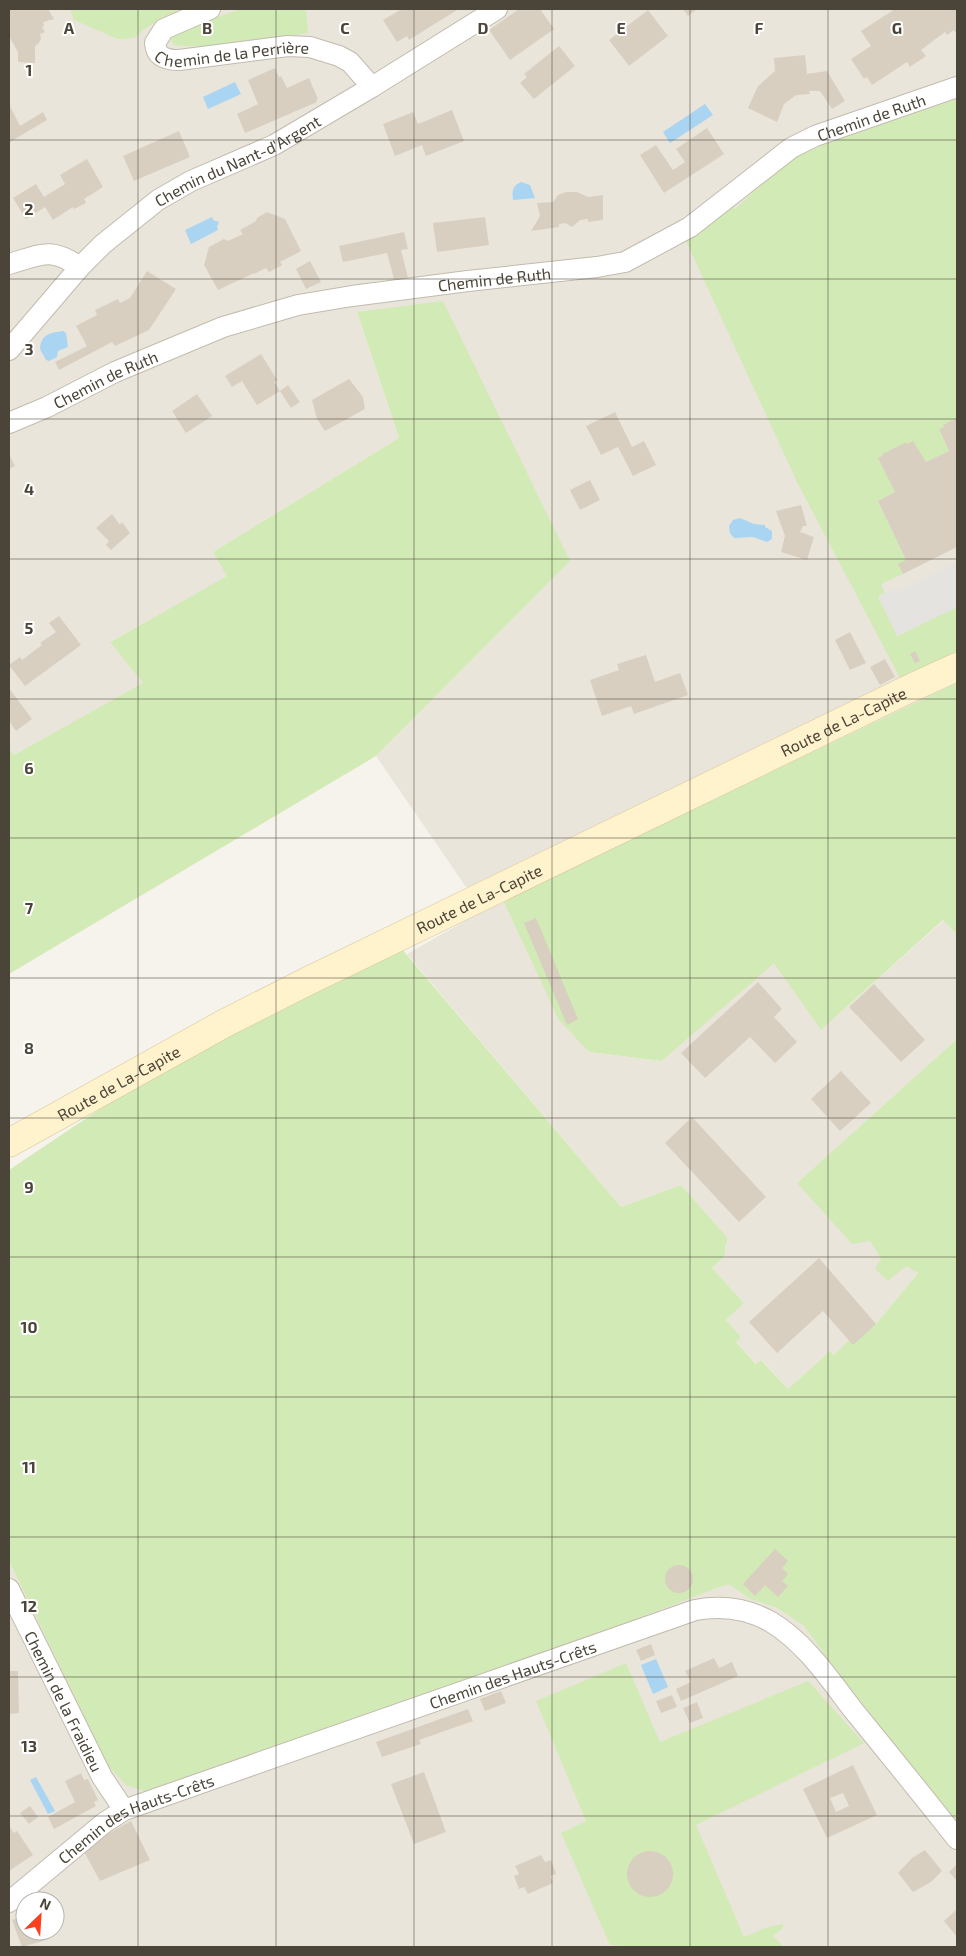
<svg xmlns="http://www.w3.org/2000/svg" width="966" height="1956" font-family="'Exo 2',sans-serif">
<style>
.residential{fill:#eae5da;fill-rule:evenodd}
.green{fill:#d2eab5}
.parking{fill:#e5e3e0}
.water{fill:#a9d4f2}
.building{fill:#d8cfc1;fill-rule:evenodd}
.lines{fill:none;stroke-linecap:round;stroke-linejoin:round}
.street-casing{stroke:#c2bbae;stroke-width:22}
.secondary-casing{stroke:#d6c79b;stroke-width:29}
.street{stroke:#fff;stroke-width:20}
.secondary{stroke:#fff3cd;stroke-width:28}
.grid{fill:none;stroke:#4b4439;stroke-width:1;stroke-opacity:0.55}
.labels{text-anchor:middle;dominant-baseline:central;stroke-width:4;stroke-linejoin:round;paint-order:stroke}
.street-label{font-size:16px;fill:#4b4439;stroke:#fff}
.grid-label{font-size:16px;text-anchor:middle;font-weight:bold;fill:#4b4439;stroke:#fff;stroke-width:4;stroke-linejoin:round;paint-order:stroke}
</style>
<rect width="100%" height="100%" fill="#f6f3ec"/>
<path class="residential" d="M9,9H957V683L503,900L588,1052L662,1061L774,962L821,1030L944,920L957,934V1039L797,1183L870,1241L881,1259L888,1280L906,1265L918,1273L876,1324L834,1355L830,1351L788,1389L762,1360L757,1364L736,1342L741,1337L726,1320L744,1303L712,1268L725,1256V1248L728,1238L681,1185L621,1207L407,954L502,900L466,887L376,756L570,561L357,312L399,438L213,552L228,576L111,641L144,683L14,755L9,748Z
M9,1561L108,1766L650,1612L722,1586L730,1585L750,1599L777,1608L804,1626L835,1669L957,1823V1947H9ZM25,1901H55V1931H25Z"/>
<path class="green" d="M70,9H181L147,27L134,38L118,39L74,20Z
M240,9H306L308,33C264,40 218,50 173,45L171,37L189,27Z
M957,99V418L943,425L944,427L939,429L949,451L926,462L907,443L882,454L883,456L879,458L895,492L878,501L906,560L903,574L881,584L885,593L878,597L898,636L957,607V651L900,678L797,482L686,241L699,233L732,207L735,209L774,173L795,157L828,143Z
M443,301L570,561L376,756L9,974V748L14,755L143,683L110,642L227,576L213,552L399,438L357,312Z
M957,683V934L943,920L821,1030L774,963L662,1061L589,1052L559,1020L503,900Z
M401,948L621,1207L681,1185L728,1238L725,1248V1256L712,1268L744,1303L726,1320L741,1337L736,1342L756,1364L761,1360L788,1389L830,1351L834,1355L849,1340L876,1324L918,1273L906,1266L888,1281L875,1269L881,1259L870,1241L852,1244L797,1183L957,1039V1823L835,1669L804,1626L777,1608L750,1599L730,1585L722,1586C532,1660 339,1726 147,1792L126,1785L108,1766L9,1561V1170L133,1087L289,1003Z
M626,1663L660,1742L808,1681L864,1743L696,1825L744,1937L768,1927L783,1924V1928L773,1936L784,1947H647L610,1945L561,1833L586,1821L536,1701Z"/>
<path class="parking" d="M957,562V607L897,636L878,596L895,588L897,591Z"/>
<path class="water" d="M235,82L241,94L208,109L203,97Z
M705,104L713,115L670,143L663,132Z
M521,182L530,185L535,198L513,200C512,192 512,186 521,182Z
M212,217L213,220L219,222L217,227L218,230L191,244L185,230Z
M63,331L66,333L68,347L58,351L57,357L49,361L46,360L40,349C41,334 50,333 63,331Z
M740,518L754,524L765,525V527L772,531V539L767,542L753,537L734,538L730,533L729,526L733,520Z
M656,1659L668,1687L653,1694L641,1665Z
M36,1777L55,1811L48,1814L30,1780Z"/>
<path class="building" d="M9,9H48L54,19L43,22L44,26L42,27L45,32L40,34L41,39L38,44L35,46V63L18,62V52L9,36Z
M402,9H456L457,10L409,40L407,36L397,42L383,20Z
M519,9H540L554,29L510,60L489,30Z
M683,9H697L688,16Z
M895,9H957V35L954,30L947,35L945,32L921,50L926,56L910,67L907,62L872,85L867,77L864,79L851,59L871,46L861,31Z
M648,10L668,36L629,66L609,40Z
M559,46L575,66L534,99L520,83L527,77L524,74Z
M805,55L807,74L827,71L845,101L832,109L820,91H809L810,94L796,95L784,104L777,122L748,108L758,86L775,71L774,58Z
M275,68L279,77L281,76L287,88L309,78L318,99L316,100L317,102L245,133L237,114L258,104L248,80Z
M9,104L20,126L43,112L47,120L10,142Z
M452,110L464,141L426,156L422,145L395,156L383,124L413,112L418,124Z
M707,128L724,154L664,193L640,155L656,145L673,170L685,162L676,149Z
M179,131L190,157L134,181L123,156Z
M87,159L103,187L84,199L86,203L74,209L73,207L53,220L45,207L26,219L13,198L36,184L44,197L65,184L60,175Z
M566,192H577L588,197L603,195V220L588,222V219L580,220L572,227L565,223L559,224V227L531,231L540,216L537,203L553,202L558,195Z
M267,212L285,219L301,251L280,262L282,265L269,272L266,268L254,274V273L218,290L204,265L209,247L224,239L228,241L243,234L240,230L256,221L257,218Z
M485,217L489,245L437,252L433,223Z
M404,232L408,249L401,250L408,278L394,279L387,253L343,262L339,246Z
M310,261L321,282L306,289L296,269Z
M147,271L176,289L149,330L115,346L112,342L59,370L55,362L87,346L76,326L97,315L95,310L118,299L120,303L130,298Z
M261,354L277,380L274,382L280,391L257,405L242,381L232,387L225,376Z
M349,379L363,397L365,409L325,431L317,419L312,400Z
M288,385L300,402L291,408L280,391Z
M197,394L212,416L186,433L172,411Z
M615,412L632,447L644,441L656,465L633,476L618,447L601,455L586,426Z
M957,418V547L903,574L898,564L906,560L878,501L895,492L878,458L883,456L882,454L907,442V444L913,441L926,462L949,451L939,429L944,427L943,425Z
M9,454L15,466L9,469Z
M590,480L600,500L580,510L570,490Z
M801,505L807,526H803L800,532L814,537L807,560L781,552L785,536L776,511Z
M112,514L120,525L122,522L130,533L111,550L106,545L109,541L96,528Z
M59,616L81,645L25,686L9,665L20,657L22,660L42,645L40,643L56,632L49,623Z
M850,632L866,663L850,670L835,640Z
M915,651L920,661L915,663L910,654Z
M646,655L655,682L680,673L688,695L634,714L631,706L602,716L590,680L619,670L617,664Z
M885,659L895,677L880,685L870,667Z
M9,688L32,719L16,731L9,721Z
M536,918L578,1019L567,1025L524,923Z
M758,982L782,1009L774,1017L797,1042L775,1063L750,1037L705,1078L681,1053Z
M874,984L925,1040L901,1062L849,1007Z
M841,1071L871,1103L840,1131L811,1099Z
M692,1117L766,1197L739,1222L665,1143Z
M819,1258L876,1324L853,1345L823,1311L777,1353L749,1322Z
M775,1549L788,1561L782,1568L788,1574L782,1581L788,1586L778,1597L765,1585L755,1596L743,1584Z
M665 1579a14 14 0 1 1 28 0a14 14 0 1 1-28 0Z
M651,1644L655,1655L641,1661L636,1650Z
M714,1658L719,1668L732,1662L738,1676L681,1701L676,1689L691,1682L685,1671Z
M9,1671H18L19,1713L9,1714Z
M501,1691L506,1703L485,1711L480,1699Z
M672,1695L677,1707L661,1713L656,1701Z
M697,1702L703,1718L690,1723L683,1708Z
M468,1709L473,1721L419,1740L421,1744L382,1757L376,1742Z
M853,1765L877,1815L827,1838L803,1789ZM843,1793L849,1806L836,1812L830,1798Z
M424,1772L446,1832L414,1844L391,1784Z
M81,1773L84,1780L88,1779L98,1800L94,1802L96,1806L54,1829L48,1817L75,1802L65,1781Z
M30,1806L38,1817L29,1824L20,1813Z
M131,1821L150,1860L100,1881L82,1848Z
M9,1826L14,1833L17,1831L33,1855L9,1871Z
M925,1850L942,1871L931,1882L913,1892L898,1873L912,1858Z
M627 1874a23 23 0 1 1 46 0a23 23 0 1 1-46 0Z
M541,1855L545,1862L551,1860L556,1874L550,1876L553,1883L528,1894L524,1887L519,1889L514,1876L519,1874L515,1866Z
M957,1864V1881L949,1872Z
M40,1883L41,1901H26Z
M957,1909V1937L944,1921Z
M25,1916V1931H40L43,1941L22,1947L12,1920Z"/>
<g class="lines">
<defs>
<g id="street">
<path id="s1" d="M210,9L164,29L155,43C156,57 166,60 179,60L288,46L310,47L339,56L350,62L372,87"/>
<path d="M9,264C41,255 50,246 80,267"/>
<path id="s2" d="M9,350L80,267L103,244L158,200L191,181L274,145L372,87L497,9"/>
<path id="s3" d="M9,423L47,407L115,372L223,327L298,305L352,296L468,281L597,267L625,262L690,227L791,148L815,136L957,87"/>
<path id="s4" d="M9,1589L102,1777L124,1810"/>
<path id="s5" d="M9,1902L104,1823L124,1810L695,1610C723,1605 747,1608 771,1622C806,1643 830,1680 854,1711C889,1754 923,1796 957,1839"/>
</g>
<g id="secondary">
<path id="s6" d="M9,1143L225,1023L308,981L915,686L957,667"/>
</g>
</defs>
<use href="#street" class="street-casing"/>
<use href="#secondary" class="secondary-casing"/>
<use href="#street" class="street"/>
<use href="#secondary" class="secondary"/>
</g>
<path class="grid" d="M138,9V1947M276,9V1947M414,9V1947M552,9V1947M690,9V1947M828,9V1947M9,140H957M9,279H957M9,419H957M9,559H957M9,699H957M9,838H957M9,978H957M9,1118H957M9,1257H957M9,1397H957M9,1537H957M9,1677H957M9,1816H957"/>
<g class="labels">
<g class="street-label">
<text stroke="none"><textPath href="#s1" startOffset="154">Chemin de la Perrière</textPath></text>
<text stroke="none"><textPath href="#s3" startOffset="931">Chemin de Ruth</textPath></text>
<text stroke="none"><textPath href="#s2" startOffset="301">Chemin du Nant-d'Argent</textPath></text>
<text stroke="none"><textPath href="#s3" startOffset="511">Chemin de Ruth</textPath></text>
<text stroke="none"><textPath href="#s3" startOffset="106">Chemin de Ruth</textPath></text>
<text stroke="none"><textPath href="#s6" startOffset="935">Route de La-Capite</textPath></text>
<text stroke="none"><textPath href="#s6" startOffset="530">Route de La-Capite</textPath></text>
<text stroke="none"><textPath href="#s6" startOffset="125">Route de La-Capite</textPath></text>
<text stroke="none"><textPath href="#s5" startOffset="559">Chemin des Hauts-Crêts</textPath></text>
<text stroke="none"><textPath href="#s4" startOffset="125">Chemin de la Fraidieu</textPath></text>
<text stroke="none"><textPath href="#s5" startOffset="154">Chemin des Hauts-Crêts</textPath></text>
</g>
</g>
<g class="grid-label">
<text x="69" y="34">A</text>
<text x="207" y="34">B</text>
<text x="345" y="34">C</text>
<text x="483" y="34">D</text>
<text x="621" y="34">E</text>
<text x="759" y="34">F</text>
<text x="897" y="34">G</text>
<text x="29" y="76">1</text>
<text x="29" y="215">2</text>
<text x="29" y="355">3</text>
<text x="29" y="495">4</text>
<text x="29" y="634">5</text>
<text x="29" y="774">6</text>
<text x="29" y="914">7</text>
<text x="29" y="1054">8</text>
<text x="29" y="1193">9</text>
<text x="29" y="1333">10</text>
<text x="29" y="1473">11</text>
<text x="29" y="1612">12</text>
<text x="29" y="1752">13</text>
</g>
<rect width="966" height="1956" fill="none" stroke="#4b4439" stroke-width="20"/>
<g transform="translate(40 1916) rotate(25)"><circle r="24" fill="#ffffff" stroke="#b7b4b0"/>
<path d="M0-4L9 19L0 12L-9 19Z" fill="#fc3f1d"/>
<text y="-8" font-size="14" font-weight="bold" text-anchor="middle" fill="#4b4439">N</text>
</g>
</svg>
